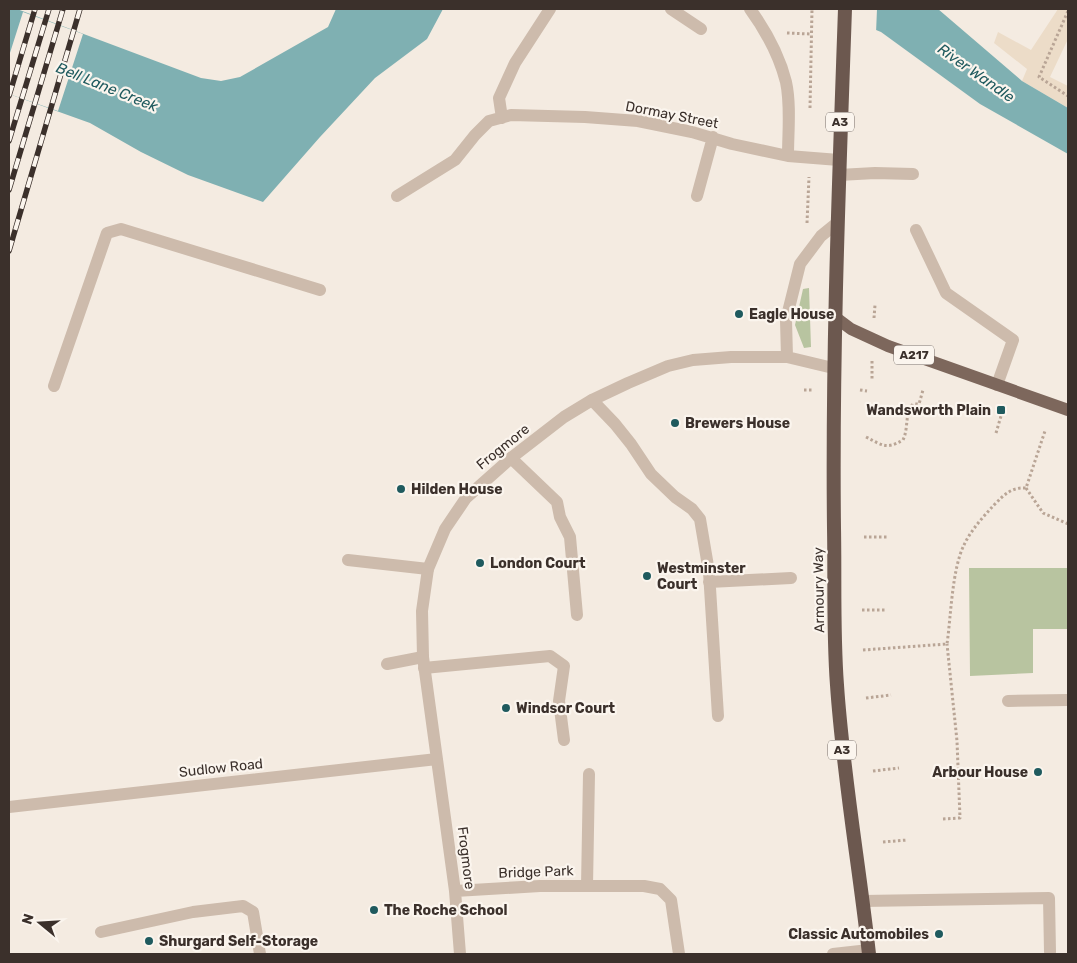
<svg xmlns="http://www.w3.org/2000/svg" width="1077" height="963" font-family="Rubik,sans-serif">
<style>
.green{fill:#b8c4a0}
.plaza{fill:#ecdcc8}
.water{fill:#7fb0b2}
.pier{fill:#f4ebe1}
.lines{fill:none;stroke-linecap:round;stroke-linejoin:round}
.path{stroke:#b9a596;stroke-width:3;stroke-dasharray:2.5 2.5;stroke-linecap:butt}
.service{stroke:#cdbbac;stroke-width:12}
.minor{stroke:#cdbbac;stroke-width:12}
.primary{stroke:#7d675c;stroke-width:12}
.trunk{stroke:#6c584f;stroke-width:14}
.rail-casing{stroke:#3b302b;stroke-width:5.5}
.rail{stroke:#fbf5ee;stroke-width:4;stroke-dasharray:11;stroke-linecap:butt}
.poi-dot{fill:#1f5a5e;stroke:#fbf5ee;stroke-width:2}
.labels{text-anchor:middle;dominant-baseline:central;stroke-width:4.5;stroke-linejoin:round;paint-order:stroke}
.shield{fill:#fbf5ee;stroke:#756b66;stroke-width:1}
.shield-label{font-size:12px;font-weight:bold;fill:#3b302b}
.street-label{font-size:14px;fill:#3b302b;stroke:#fbf5ee}
.poi-label{font-size:14px;font-weight:bold;fill:#3b302b;stroke:#fbf5ee;text-anchor:start}
.water-label{font-size:15px;font-style:italic;fill:#1f5a5e;stroke:#fbf5ee}
</style>
<rect width="100%" height="100%" fill="#f4ebe1"/>
<path class="green" d="M809,288L811,347L804,348L795,325L803,289Z
M969,568H1067V629H1033V673L970,676Z"/>
<path class="plaza" d="M1058,9H1068V39L1050,77L1068,86V108L1022,81L1027,69L994,43L998,32L1031,50Z"/>
<path class="water" d="M9,9H17L201,78L221,81L240,77L328,27L336,9H443L427,39L375,78L320,137L263,202L188,175L141,152L90,123L9,94Z
M824,9H938L1022,81L1068,108V154L980,104L881,32Z"/>
<path class="pier" d="M822,9H877L876,33L823,11Z
M23,12L83,34L58,111L9,94V56Z"/>
<g class="lines">
<path class="path" d="M1068,11L1039,77L1068,96
M787,33L810,34
M810,108L812,9
M807,223L809,177
M874,318L875,305
M872,361V380
M804,390H812
M860,390L867,391
M996,433L1001,416
M866,437C882,445 886,450 903,440C909,427 904,416 913,404H919L923,390
M1026,488L1043,513L1068,524
M864,537H887
M862,610H886
M863,650L947,644C951,616 952,569 964,545C971,530 983,517 994,505C1004,495 1011,487 1026,488L1045,431
M866,698L891,695
M873,771L899,768
M943,819L960,818L957,741L947,644
M883,842L907,840"/>
<path class="service" d="M671,9L701,29
M750,9C766,31 779,54 786,82C791,105 788,132 788,156
M502,118L499,98L515,63L550,9
M839,175L875,173L913,174
M397,196L455,160L475,135L489,121L511,115L585,117L638,121L692,132L732,144L788,156L839,160
M697,196L713,137
M916,230L946,293L1013,340L997,385
M54,386L107,233L121,229L320,290
M592,400L615,424L631,444L651,474L675,497L692,509L700,519L709,572L718,716
M511,458L557,502L560,517L570,537L577,615
M348,560L428,569
M709,582L791,578
M387,664L423,657
M424,668L550,656L564,666L559,701L564,740
M1008,701L1068,700
M863,901L1049,898L1050,952
M101,932L193,912L243,906L253,912L260,954
M833,954L869,950"/>
<path class="minor" d="M787,357L786,320L800,264L821,236L837,223
M9,807L437,759
M587,886L589,774
M455,891L540,886H644L660,889L671,900L679,954
M460,954L455,891L423,657L422,611L428,569L445,529L466,498L511,458L564,417L592,400L628,383L668,366L693,360L731,357H787L833,368"/>
<path class="primary" d="M835,317L851,329L888,346L1068,410"/>
<path class="trunk" d="M845,9C839,182 832,354 834,528C835,580 833,633 837,685C843,775 859,864 869,954"/>
<defs>
<path id="rail" d="M9,96L35,9
M9,141L49,9
M9,190L63,9
M9,251L80,9"/>
</defs>
<use href="#rail" class="rail-casing"/>
<use href="#rail" class="rail"/>
</g>
<g class="poi-dot">
<circle cx="739" cy="314" r="5"/>
<rect x="996" y="405" width="10" height="10" rx="2.5"/>
<circle cx="675" cy="423" r="5"/>
<circle cx="401" cy="489" r="5"/>
<circle cx="480" cy="563" r="5"/>
<circle cx="647" cy="576" r="5"/>
<circle cx="506" cy="708" r="5"/>
<circle cx="1038" cy="772" r="5"/>
<circle cx="374" cy="910" r="5"/>
<circle cx="939" cy="934" r="5"/>
<circle cx="149" cy="941" r="5"/>
</g>
<g class="labels">
<g class="shield">
<rect x="826" y="112.5" width="28" height="19" rx="4"/>
<rect x="894" y="345.5" width="40" height="19" rx="4"/>
<rect x="828" y="740.5" width="28" height="19" rx="4"/>
</g>
<g class="shield-label">
<text x="840" y="122">A3</text>
<text x="914" y="355">A217</text>
<text x="842" y="750">A3</text>
</g>
<g class="street-label">
<text transform="translate(672 115) rotate(11)">Dormay Street</text>
<text transform="translate(503 447) rotate(-39)">Frogmore</text>
<text transform="translate(819 590) rotate(-91)">Armoury Way</text>
<text transform="translate(221 768) rotate(-6)">Sudlow Road</text>
<text transform="translate(466 858) rotate(83)">Frogmore</text>
<text transform="translate(536 872) rotate(-2)">Bridge Park</text>
</g>
<g class="poi-label">
<text x="749" y="314">Eagle House</text>
<text x="991" y="410" text-anchor="end">Wandsworth Plain</text>
<text x="685" y="423">Brewers House</text>
<text x="411" y="489">Hilden House</text>
<text x="490" y="563">London Court</text>
<text x="657" y="568">Westminster<tspan x="657" dy="16">Court</tspan></text>
<text x="516" y="708">Windsor Court</text>
<text x="1028" y="772" text-anchor="end">Arbour House</text>
<text x="384" y="910">The Roche School</text>
<text x="929" y="934" text-anchor="end">Classic Automobiles</text>
<text x="159" y="941">Shurgard Self-Storage</text>
</g>
<g class="water-label">
<text transform="translate(976 73) rotate(35)">River Wandle</text>
<text transform="translate(107 87) rotate(22)">Bell Lane Creek</text>
</g>
</g>
<rect width="1077" height="963" fill="none" stroke="#3b302b" stroke-width="20"/>
<g transform="translate(40 923) rotate(288)" stroke="#fbf5ee" stroke-width="4" paint-order="stroke">
<path d="M0-4L9 19L0 12L-9 19Z" fill="#3b302b"/>
<text y="-8" font-size="14" font-weight="bold" text-anchor="middle" fill="#3b302b">N</text>
</g>
</svg>
